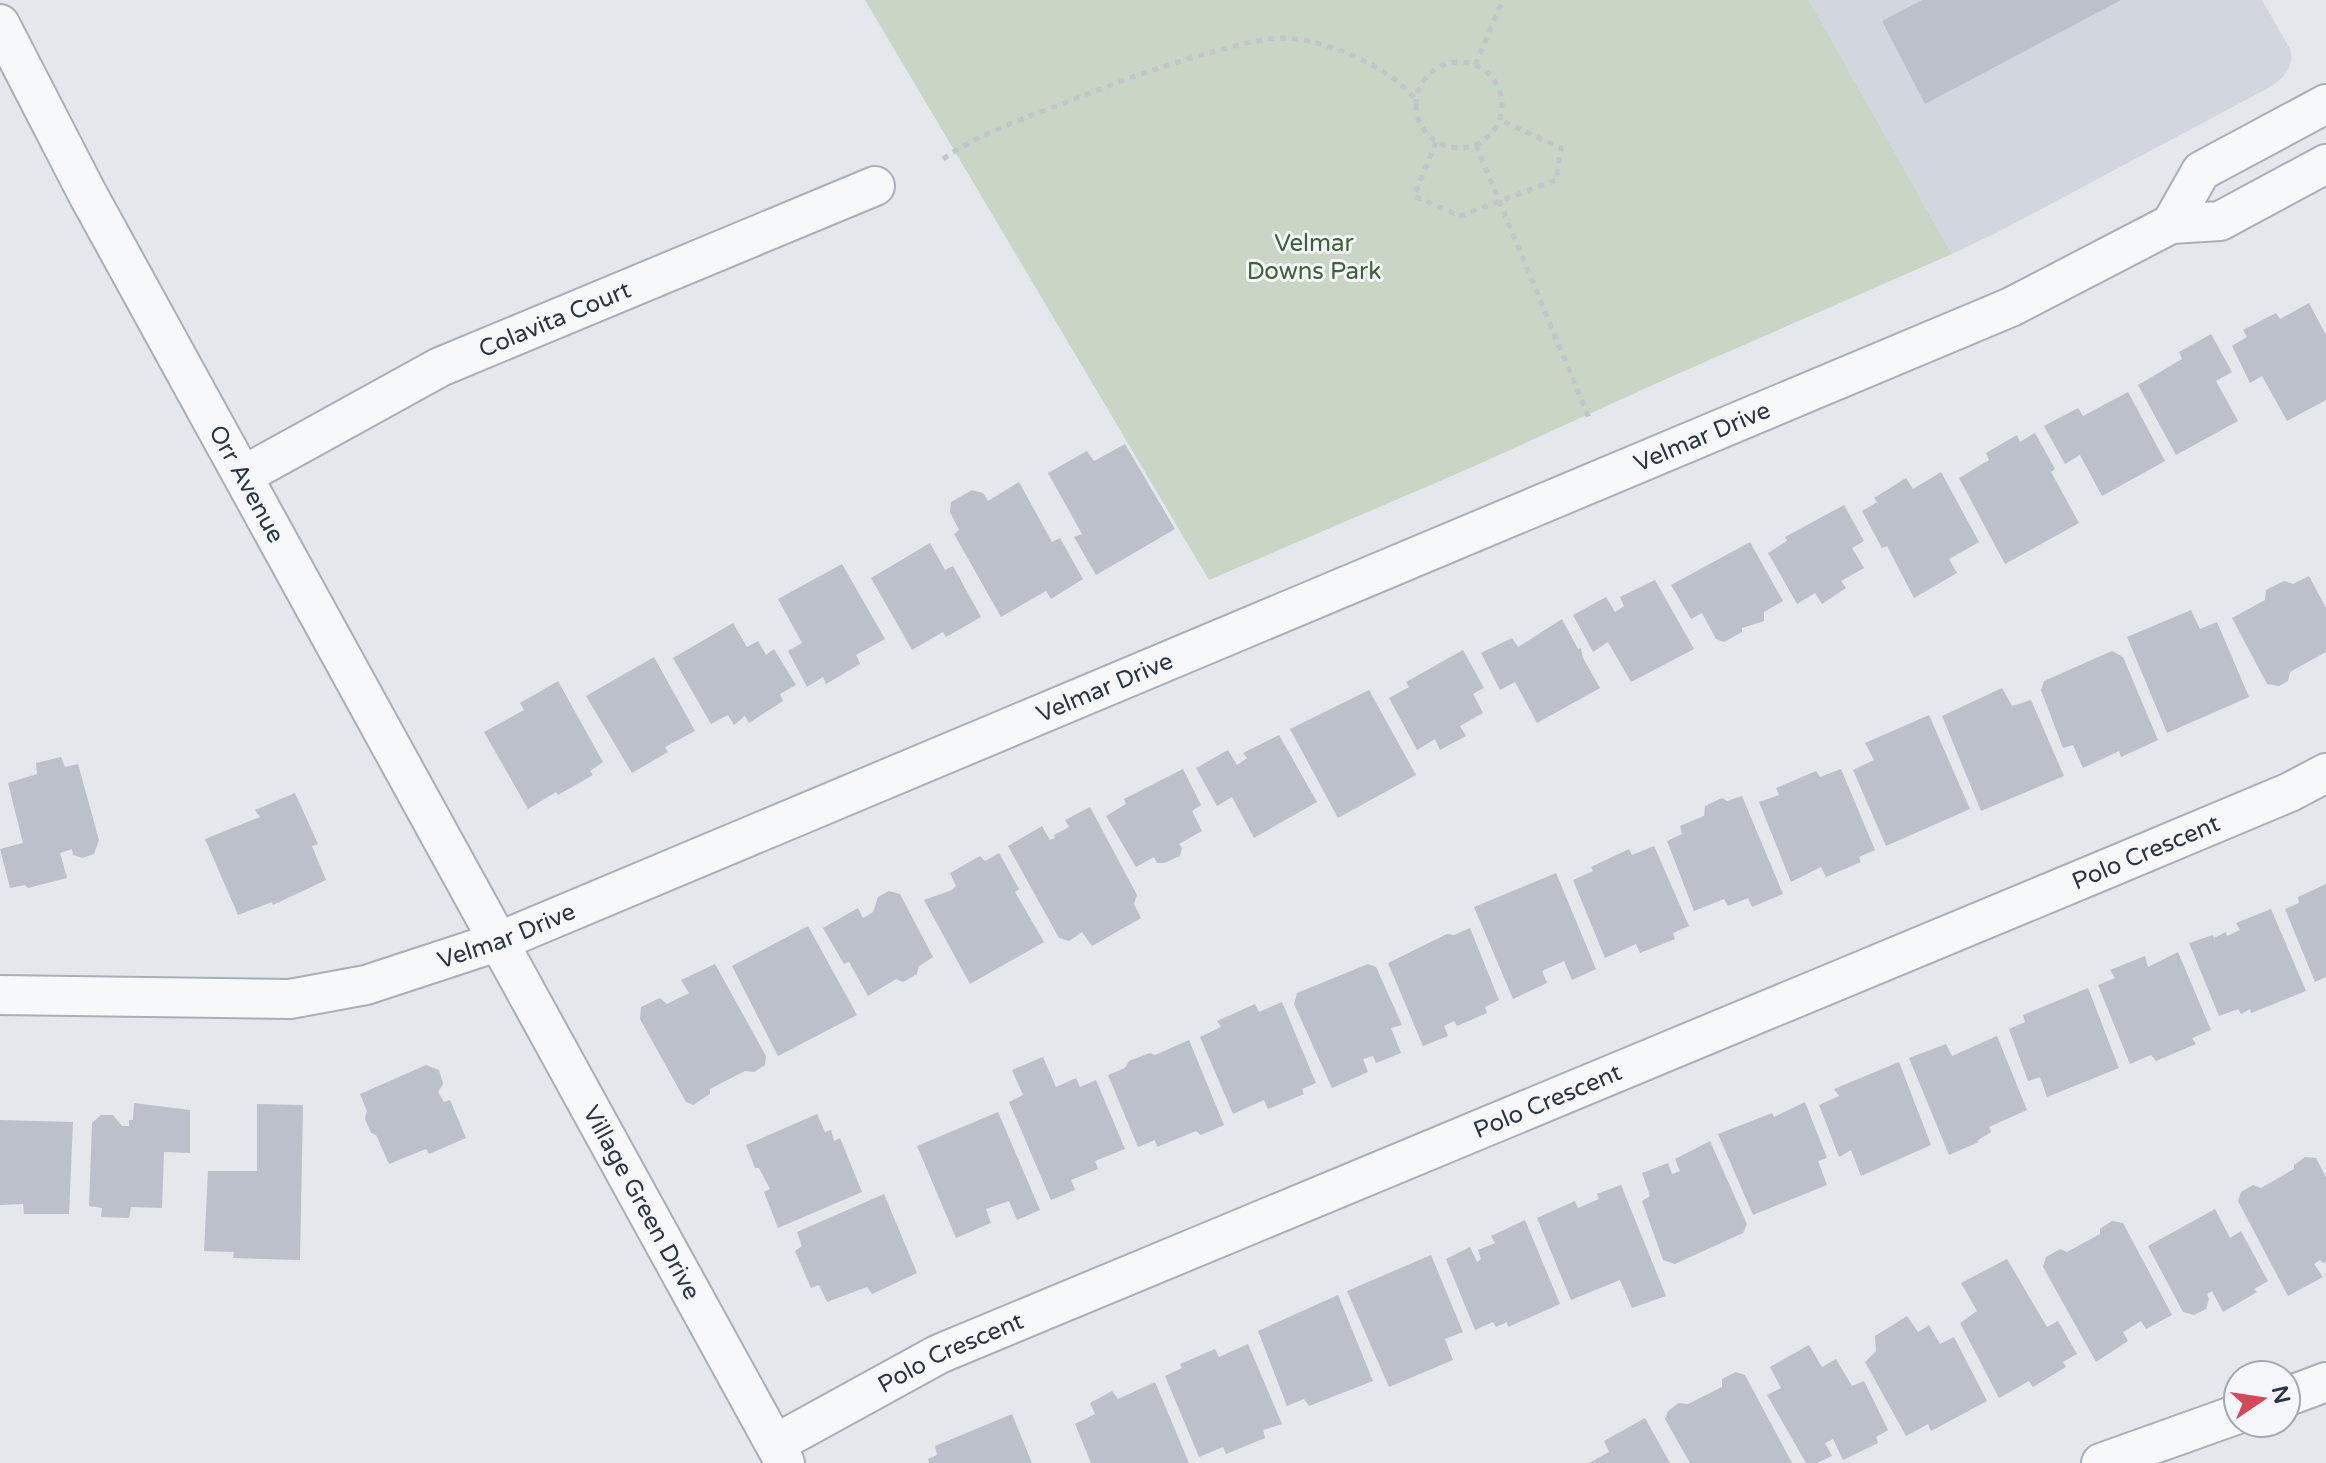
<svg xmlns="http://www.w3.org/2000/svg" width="2326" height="1463" font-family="'Varela Round',sans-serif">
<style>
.built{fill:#d2d6de}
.green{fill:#c9d6c5}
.building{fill:#bbc0ca}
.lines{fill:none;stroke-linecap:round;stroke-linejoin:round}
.minor-casing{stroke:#a9aeb7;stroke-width:42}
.path{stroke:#c2c5cb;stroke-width:5;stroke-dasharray:6 6;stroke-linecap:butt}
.minor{stroke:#f7f8fa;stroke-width:38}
.labels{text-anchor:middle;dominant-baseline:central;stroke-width:6;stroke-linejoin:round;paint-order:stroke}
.park-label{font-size:24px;fill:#3f6138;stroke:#f4f6f9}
.street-label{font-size:24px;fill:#2b3445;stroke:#f4f6f9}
</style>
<rect width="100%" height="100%" fill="#e4e7ec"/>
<path class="built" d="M1809,0H2262L2290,49L2292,58L2289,68L2282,78L2270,87L2000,231L1952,254Z"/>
<path class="green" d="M865,0H1809L1952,254L1675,375L1468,469L1209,580Z"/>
<path class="building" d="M1922,0H2121L1925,104L1882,21Z
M2309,303L2326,335V400L2287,421L2262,376L2250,383L2232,346L2247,337L2243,330L2276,313L2280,319Z
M2211,334L2232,372L2216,381L2238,421L2176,455L2138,385L2182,359L2179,352Z
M2128,392L2165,461L2102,496L2080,455L2065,464L2044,426L2078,408L2083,416Z
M2035,433L2055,469L2051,472L2079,523L2005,564L1959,478L1989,460L1986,453L2017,435L2020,442Z
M1125,444L1175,529L1096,575L1074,537L1082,534L1048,473L1087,451L1094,461Z
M1941,472L1979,542L1949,559L1957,573L1914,598L1887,546L1882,548L1862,511L1877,502L1874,498L1906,478L1913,489Z
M1019,482L1052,542L1060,538L1083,579L1051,599L1046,591L1001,617L954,534L959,530L950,512L951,502L972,490L983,493L988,501Z
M1844,505L1864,541L1852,548L1864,568L1841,581L1846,588L1822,604L1815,593L1797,604L1768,553L1787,541L1785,537Z
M1750,542L1783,601L1764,612V621L1742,628V632L1724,642L1716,639L1702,613L1691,619L1671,585Z
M930,543L945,570L953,566L981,617L946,637L943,632L912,650L871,578Z
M842,564L885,639L856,655L860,664L826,684L823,677L807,687L788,651L802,643L778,599Z
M2309,576L2326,608V652L2290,672L2288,681L2279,686L2267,684L2232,618L2265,600L2266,590L2284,581L2293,584Z
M1655,580L1694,649L1631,682L1608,642L1593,652L1573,615L1606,597L1615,612L1624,606L1620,597Z
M2191,610L2200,629L2217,622L2249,697L2167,733L2127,637Z
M1562,619L1578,649L1581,648L1583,658L1600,688L1537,723L1515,682L1500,690L1481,653L1512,638L1518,647Z
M733,623L747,647L758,641L766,655L774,649L796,685L780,694L783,701L749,723L745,716L734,725L728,715L711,724L673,658Z
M1463,650L1484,688L1473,694L1483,713L1460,726L1466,736L1440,750L1435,739L1417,750L1389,698L1409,687L1406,682Z
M2112,651L2123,657L2158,740L2121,757L2119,751L2083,768L2073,745L2063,748L2041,690L2044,681Z
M654,657L695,731L665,747L668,752L632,773L586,696Z
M558,681L603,762L590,771L593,775L558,795L556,792L528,809L484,732L524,710L520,703Z
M2002,688L2012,706L2031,700L2064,776L1981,811L1942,716Z
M1369,690L1416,775L1338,818L1290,729Z
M1929,715L1970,809L1886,846L1853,770L1874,760L1865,743Z
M1279,735L1317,802L1254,838L1232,797L1217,806L1196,768L1228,750L1237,765L1247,758L1243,753Z
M61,757L65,767L78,764L99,840L94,854L83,858L73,855L72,849L60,853L67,878L28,888L25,885L10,888L0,849L23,843L8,783L37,774L36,763Z
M1183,769L1201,805L1192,811L1202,831L1179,844L1182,848L1180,856L1164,863H1157L1154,857L1136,867L1106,816L1126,804L1124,799Z
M1841,769L1875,850L1859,857L1861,862L1826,877L1821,867L1791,882L1759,802L1779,795L1776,788L1816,771L1820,777Z
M295,793L318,844L312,846L326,880L273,905L272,902L238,915L205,839L260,817L255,810Z
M1742,796L1783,894L1752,907L1748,898L1728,906L1724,899L1694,911L1667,841L1682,834L1680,826L1704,816L1705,806L1722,798L1727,801Z
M1090,807L1137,895L1134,904L1141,918L1092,946L1082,932L1069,941L1059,938L1008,846L1042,826L1050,840L1055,838L1054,835L1069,827L1065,820Z
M1654,846L1689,926L1673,933L1675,939L1640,953L1636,944L1605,958L1573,880L1593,871L1591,867L1629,849L1632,855Z
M999,853L1019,889L1015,892L1044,942L970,984L924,900L952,890L956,886L950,873L980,856L985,861Z
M1556,873L1596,969L1572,980L1564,961L1542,971L1547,983L1513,999L1474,907Z
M2326,884V977L2315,982L2285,909L2299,903L2298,897Z
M889,891L900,894L933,957L919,966L917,974L903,982L896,979L868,996L849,962L844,964L823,928L858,908L863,918L873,912L878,897Z
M2271,909L2306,991L2251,1013L2250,1009L2241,1014L2238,1009L2219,1016L2189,943L2213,935L2214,938L2226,932L2227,936L2240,930L2236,923Z
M808,926L857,1015L778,1056L732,966Z
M1470,928L1499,1000L1485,1007L1487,1013L1457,1026L1454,1021L1444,1026L1448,1036L1423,1046L1388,963L1447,934L1454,935Z
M2178,952L2211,1030L2192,1038L2196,1044L2156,1061L2151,1055L2130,1064L2098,985L2115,978L2110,970L2145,956L2148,967Z
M715,964L766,1056L765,1065L754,1072L745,1071L710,1089V1094L693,1105L686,1102L640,1019L641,1007L660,998L667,1004L689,993L681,980Z
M1368,964L1376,967L1402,1025L1391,1028L1401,1053L1376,1063L1373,1056L1363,1059L1368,1072L1332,1088L1294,1004L1297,993Z
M2088,988L2119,1068L2047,1097L2040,1077L2028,1081L2009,1029L2025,1022L2023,1015Z
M1282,1002L1316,1083L1302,1089L1304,1094L1268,1109L1264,1100L1233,1114L1200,1037L1221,1027L1217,1021L1255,1004L1259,1012Z
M1997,1036L2027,1110L1989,1127L1991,1132L1977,1141L1979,1142L1949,1155L1909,1058L1946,1044L1952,1056Z
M1189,1040L1224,1125L1201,1135L1196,1131L1157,1147L1155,1140L1138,1147L1108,1075L1125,1068L1129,1061L1150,1053L1155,1055Z
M1043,1057L1056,1087L1076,1078L1080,1087L1096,1080L1125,1149L1095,1161L1098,1169L1071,1180L1075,1190L1051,1200L1009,1102L1023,1095L1012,1070Z
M1899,1062L1931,1145L1861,1176L1851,1150L1839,1157L1819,1105L1839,1096L1834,1089Z
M426,1065L439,1070L443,1084L438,1092L444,1102L450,1100L466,1138L429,1154L426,1149L389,1164L376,1135L371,1133L365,1119L367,1111L360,1094Z
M1805,1102L1827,1158L1818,1161L1827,1185L1753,1215L1718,1134L1772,1113L1774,1117Z
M134,1103L190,1110V1153L164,1152L162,1208L131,1207L129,1218L101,1217L102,1208L89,1206L92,1123L101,1115H113L122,1126H129V1120H133Z
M257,1104L303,1105L300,1260L233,1258L234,1252L204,1251L208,1171H257Z
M998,1112L1040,1210L1017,1220L1009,1201L986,1209L991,1223L956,1238L917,1146Z
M817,1114L825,1132L831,1130L834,1141L840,1138L862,1192L778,1228L764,1192L770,1189L759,1168H755L746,1145Z
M0,1120L73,1122L69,1214H24L23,1204L0,1205Z
M1710,1141L1747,1224L1743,1233L1675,1264L1663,1260L1642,1201L1650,1196L1642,1173L1668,1163L1672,1174L1680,1171L1675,1159Z
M2305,1157L2316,1158L2326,1177V1262L2323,1263L2320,1260L2314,1264L2323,1277L2288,1296L2238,1201L2241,1192L2253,1185L2261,1188L2294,1169V1165Z
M1621,1185L1666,1296L1632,1308L1620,1280L1571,1300L1537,1218L1575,1201L1578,1208L1599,1199L1597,1194Z
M884,1194L917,1273L872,1294L867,1287L827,1302L819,1285L811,1288L795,1251L802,1246L797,1232Z
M2215,1209L2230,1238L2241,1231L2268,1281L2254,1289L2257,1292L2223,1312L2212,1291L2207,1294L2209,1299L2206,1309L2194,1315L2183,1312L2148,1246Z
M1525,1220L1560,1304L1508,1327L1507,1322L1496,1327L1493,1322L1475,1330L1446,1259L1470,1247L1477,1262L1481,1259L1478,1250L1495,1243L1491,1236Z
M2112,1221L2123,1223L2172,1315L2146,1329L2141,1321L2123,1332L2128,1341L2096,1362L2043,1267L2046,1257L2060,1249L2067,1252L2100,1234V1229Z
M1431,1255L1463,1332L1445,1339L1453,1360L1389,1387L1347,1291Z
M2007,1259L2047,1327L2058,1321L2077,1354L2063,1362L2066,1367L2033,1387L2029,1381L1999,1398L1960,1323L1977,1311L1961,1283Z
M1338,1295L1373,1381L1309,1406L1304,1399L1287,1406L1258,1331Z
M1907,1316L1918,1332L1929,1325L1940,1344L1954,1337L1987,1401L1931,1431L1928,1424L1906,1436L1865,1362L1876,1351L1875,1336Z
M1248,1344L1282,1424L1263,1430L1265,1438L1226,1454L1223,1447L1199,1457L1165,1376L1182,1368L1180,1364L1215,1349L1219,1357Z
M1809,1345L1822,1367L1836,1359L1852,1386L1864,1381L1888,1430L1876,1437L1878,1443L1843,1460L1833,1439L1825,1443L1832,1456L1817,1463H1806L1767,1395L1781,1388L1770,1367Z
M1736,1372L1745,1375L1792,1463H1690L1665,1419L1668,1411L1679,1403L1688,1404L1722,1387V1379Z
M1155,1382L1189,1463H1091L1075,1424L1095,1414L1090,1403L1112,1391L1118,1399Z
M1012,1414L1032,1463H929L928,1459L937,1455L935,1446Z
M1645,1418L1670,1463H1589L1609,1452L1604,1441Z"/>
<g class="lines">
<defs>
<g id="minor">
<path id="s1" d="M0,24L87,193L785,1463"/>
<path d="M2171,224L2201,171L2326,104"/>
<path id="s2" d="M244,475L440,367L875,186"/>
<path id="s3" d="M0,995L290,999L366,985L500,941L2011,307L2171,224L2220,221L2326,164"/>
<path d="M2286,1397L2326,1382"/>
<path id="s4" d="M775,1444L939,1354L2099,872L2290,792L2326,773"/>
<path d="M2101,1463L2238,1414"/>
</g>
</defs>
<use href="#minor" class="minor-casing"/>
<path class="path" d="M1416 105a43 43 0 1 1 86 0a43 43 0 1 1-86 0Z
M1475,65L1503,0
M1436,142L1414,196L1460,216L1556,180L1561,148L1500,120
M1476,145L1589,418
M943,159C977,135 1019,120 1059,105C1108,86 1157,67 1209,53C1231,47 1257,39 1280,38C1324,38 1389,66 1416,100"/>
<use href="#minor" class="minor"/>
</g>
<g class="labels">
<g class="park-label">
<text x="1314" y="243">Velmar<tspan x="1314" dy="28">Downs Park</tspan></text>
</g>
<g class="street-label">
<text stroke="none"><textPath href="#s2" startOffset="348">Colavita Court</textPath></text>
<text stroke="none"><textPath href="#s3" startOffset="1812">Velmar Drive</textPath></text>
<text stroke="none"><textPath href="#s1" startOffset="522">Orr Avenue</textPath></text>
<text stroke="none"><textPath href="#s3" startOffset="1164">Velmar Drive</textPath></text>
<text stroke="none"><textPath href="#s4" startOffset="1494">Polo Crescent</textPath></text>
<text stroke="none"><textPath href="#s3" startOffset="516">Velmar Drive</textPath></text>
<text stroke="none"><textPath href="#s4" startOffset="846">Polo Crescent</textPath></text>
<text stroke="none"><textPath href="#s1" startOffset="1342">Village Green Drive</textPath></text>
<text stroke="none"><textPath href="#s4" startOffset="198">Polo Crescent</textPath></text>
</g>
</g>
<g transform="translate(2262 1399) rotate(77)"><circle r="38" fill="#f4f6f9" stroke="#a4a8b1" stroke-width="2"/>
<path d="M0-6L14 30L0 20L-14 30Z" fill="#d1495b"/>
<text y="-12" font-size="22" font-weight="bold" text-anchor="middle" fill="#2b3445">N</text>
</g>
</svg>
